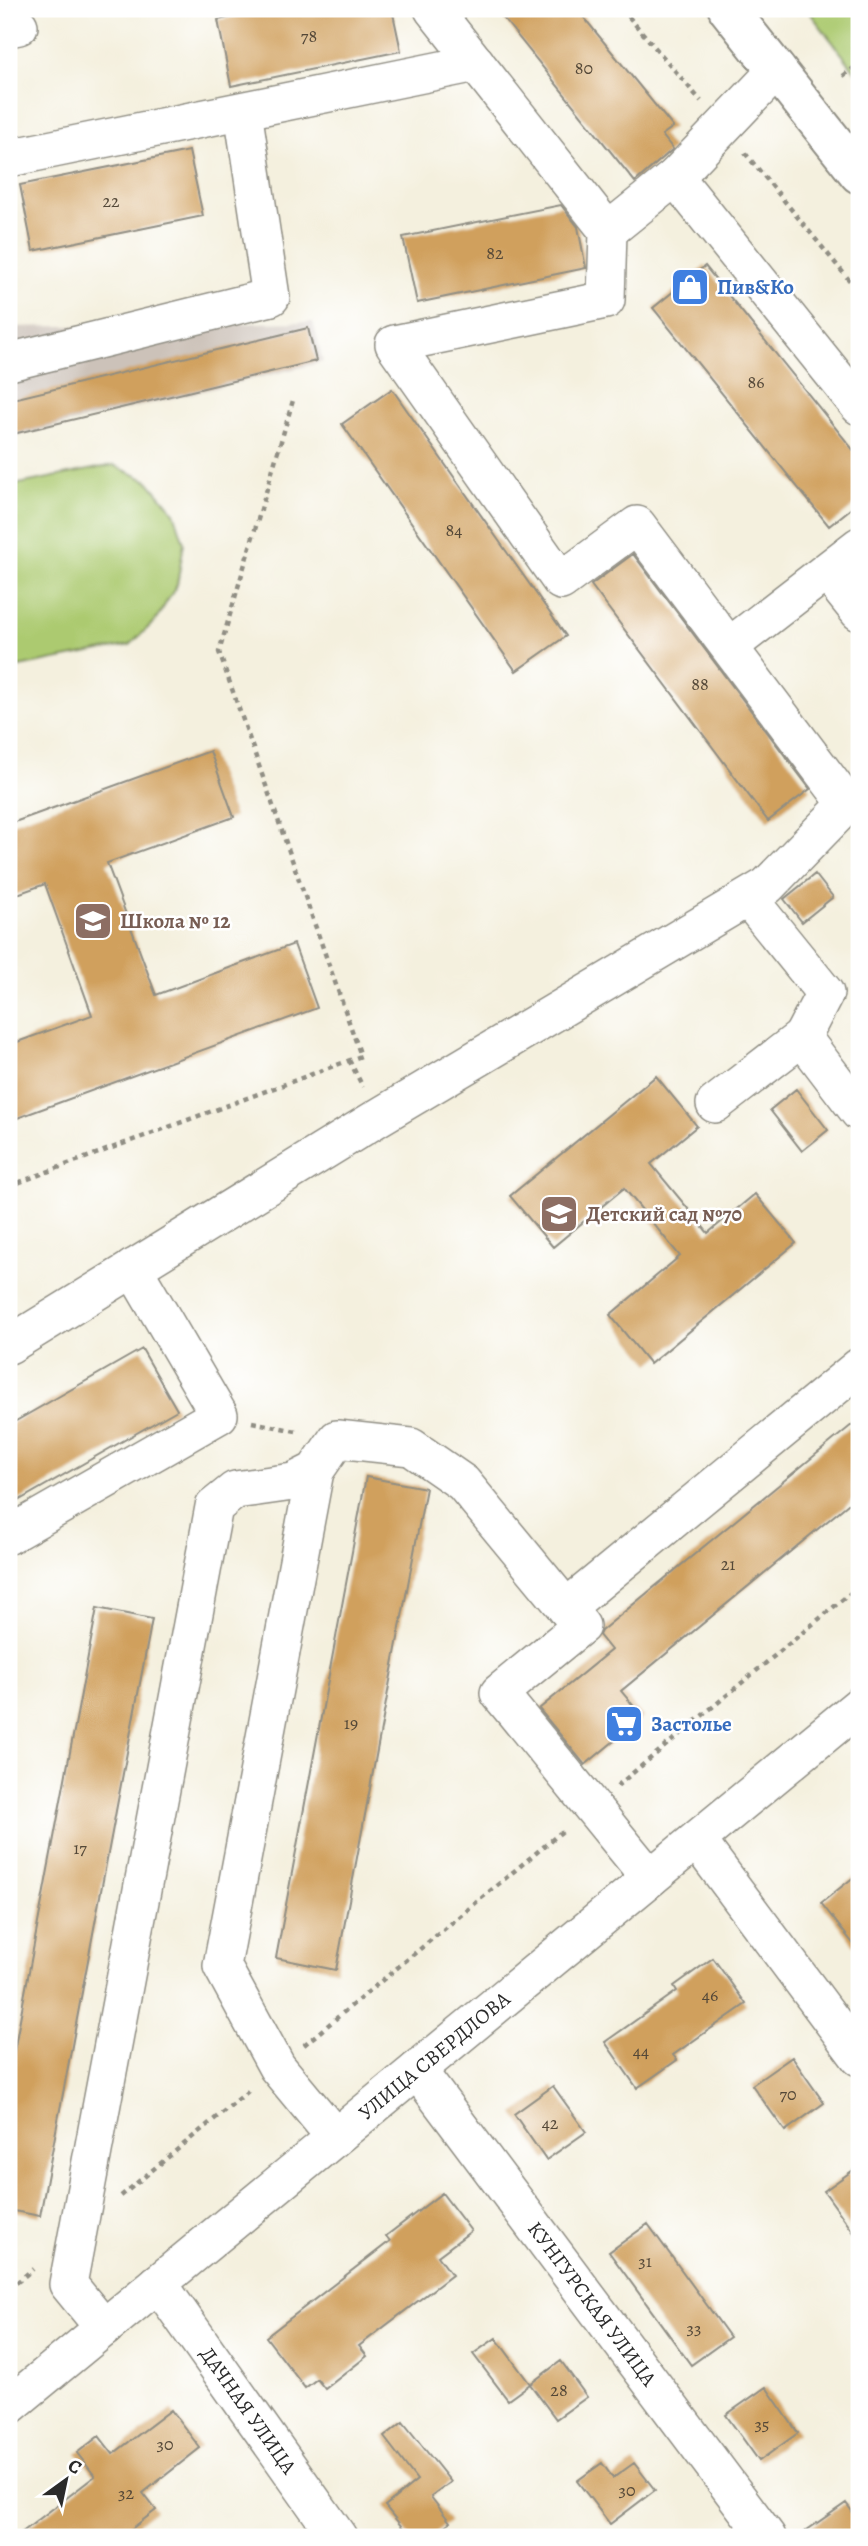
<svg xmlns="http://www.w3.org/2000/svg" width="868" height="2546" font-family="Alegreya,serif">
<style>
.industrial{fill:#ccc2b9}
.green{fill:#acca70;stroke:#6c7a4e;stroke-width:2}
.building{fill:#d0a05d}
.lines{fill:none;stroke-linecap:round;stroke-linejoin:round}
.minor-casing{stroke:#908e84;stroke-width:40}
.major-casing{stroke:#908e84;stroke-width:42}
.path{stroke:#908e84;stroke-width:4.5;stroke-dasharray:5 5;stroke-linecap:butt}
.minor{stroke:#fff;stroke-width:37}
.major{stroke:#fff;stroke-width:38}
.labels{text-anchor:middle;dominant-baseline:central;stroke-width:5;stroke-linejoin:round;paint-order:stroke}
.number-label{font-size:18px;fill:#544838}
.shop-label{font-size:21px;font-weight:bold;fill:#366cbe;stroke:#fff;text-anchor:start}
.education-label{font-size:21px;font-weight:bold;fill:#785e54;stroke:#fff;text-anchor:start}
.street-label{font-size:21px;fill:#2b2b2b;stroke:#fff}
</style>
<rect width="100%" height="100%" fill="#fff"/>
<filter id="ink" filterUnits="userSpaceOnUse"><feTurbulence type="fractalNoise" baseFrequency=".0143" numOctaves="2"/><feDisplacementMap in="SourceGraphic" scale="14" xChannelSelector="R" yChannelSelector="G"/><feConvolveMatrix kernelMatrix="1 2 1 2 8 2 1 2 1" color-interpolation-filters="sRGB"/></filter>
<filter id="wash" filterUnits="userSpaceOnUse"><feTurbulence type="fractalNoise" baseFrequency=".00686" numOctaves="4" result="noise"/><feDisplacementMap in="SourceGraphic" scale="28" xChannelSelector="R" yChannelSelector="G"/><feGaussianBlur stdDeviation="1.57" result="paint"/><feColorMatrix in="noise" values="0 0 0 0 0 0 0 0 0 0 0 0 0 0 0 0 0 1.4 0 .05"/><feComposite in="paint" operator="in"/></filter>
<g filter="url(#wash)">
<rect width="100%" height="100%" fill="#f4f0de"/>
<path class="industrial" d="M313,322L323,362L9,438V327Z"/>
<path class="green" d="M807,9H859V76Z
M113,465L148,481L174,512L184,543L177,585L155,621L130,645L9,669V486Z"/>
<g id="blocks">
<path class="building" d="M272,9H392L401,51L231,86L218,20Z
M496,9H577L673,127L662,135L673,149L635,182Z
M189,151L203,216L33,251L20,185Z
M561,205L578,227L586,268L417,303L403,237Z
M705,266L859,457V502L829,526L653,308Z
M308,328L316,361L9,435V400Z
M392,389L566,636L516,671L342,424Z
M633,554L810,789L768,821L591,585Z
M210,751L234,817L107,863L156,995L294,944L317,1008L9,1121V1045L92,1015L45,884L9,897V824Z
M815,874L833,897L802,922L784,899Z
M656,1076L697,1126L651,1164L708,1233L755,1194L796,1243L650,1364L610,1315L680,1256L624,1188L553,1247L510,1196Z
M796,1089L828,1130L802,1151L770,1110Z
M142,1349L177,1410L9,1506V1425Z
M859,1419V1495L621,1691L643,1717L585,1765L539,1709L611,1650L599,1635L601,1631Z
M366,1477L426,1488L336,1970L276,1958Z
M97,1608L152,1619L40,2216L9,2210V2078Z
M859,1873V1951L821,1903Z
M713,1958L746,2004L673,2055L677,2060L637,2088L605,2042L677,1991L674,1986Z
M792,2057L824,2103L785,2131L752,2085Z
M553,2086L586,2132L546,2160L514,2114Z
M859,2166V2240L824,2191Z
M442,2193L471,2231L438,2256L452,2275L359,2346L367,2356L325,2389L317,2379L305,2388L266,2337L390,2241L386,2236Z
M648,2224L730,2337L691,2365L609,2252Z
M496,2338L530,2384L508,2400L473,2354Z
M561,2361L587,2397L556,2419L530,2384Z
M766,2387L798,2433L759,2461L726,2415Z
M171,2410L200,2448L143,2493L156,2510L121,2537H16L95,2476L77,2453L99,2436L113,2454Z
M403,2422L451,2482L431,2497L450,2522L430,2537H410L385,2506L417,2480L384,2437Z
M602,2463L613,2478L634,2463L655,2490L610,2524L577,2481Z
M846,2503L859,2521V2537H797Z"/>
</g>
</g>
<g filter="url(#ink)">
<use href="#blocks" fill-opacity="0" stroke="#908e84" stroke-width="2"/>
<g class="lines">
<defs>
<g id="minor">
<path d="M9,28L19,26"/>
<path d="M9,158L476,63"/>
<path d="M675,177L859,406"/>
<path d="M608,231L675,177L777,70"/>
<path d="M9,362L271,297L243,111"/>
<path d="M827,572L859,612"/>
<path d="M730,646L859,546"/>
<path d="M748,898L825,993L802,1037L859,1112"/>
<path d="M715,1104L802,1037"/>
<path d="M9,1345L379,1117L767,886L847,804L637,525L561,581L394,344L606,300L608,231L433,9"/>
<path d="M315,1471L222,1966L277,2067L335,2137"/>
<path d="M9,1535L219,1415L133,1268"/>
<path d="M566,1608L859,1367"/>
<path d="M697,1840L859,2057"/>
<path id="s1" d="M417,2070L767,2537"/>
<path id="s2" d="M158,2283L338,2537"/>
<path d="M104,2328L68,2284L214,1507L235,1490L293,1482L315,1471L337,1439L411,1447L463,1483L581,1626L499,1693L650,1878"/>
<path id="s3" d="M9,2406L859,1706"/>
</g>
<path id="major" d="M728,9L859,174"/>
</defs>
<use href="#minor" class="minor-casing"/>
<use href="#major" class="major-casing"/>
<path class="path" d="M622,9L701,101
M843,76L859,64
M745,153L859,292
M349,1060L363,1087
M9,1186L361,1056L219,652L294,397
M252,1422L301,1432
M617,1786L859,1586
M304,2045L565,1829
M121,2196L252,2088
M9,2289L33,2269"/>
<use href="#minor" class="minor"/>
<use href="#major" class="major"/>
</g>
</g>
<defs>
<symbol id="shop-square" viewBox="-11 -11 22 22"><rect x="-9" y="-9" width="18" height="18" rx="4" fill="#3f7fe0" stroke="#fff"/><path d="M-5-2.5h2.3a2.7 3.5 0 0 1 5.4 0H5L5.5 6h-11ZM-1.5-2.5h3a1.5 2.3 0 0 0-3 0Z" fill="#fff"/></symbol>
<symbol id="school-square" viewBox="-11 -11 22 22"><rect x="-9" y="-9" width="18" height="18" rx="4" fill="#8d6e63" stroke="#fff"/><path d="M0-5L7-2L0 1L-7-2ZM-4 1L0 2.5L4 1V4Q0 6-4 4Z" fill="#fff"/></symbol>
<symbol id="supermarket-square" viewBox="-11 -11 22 22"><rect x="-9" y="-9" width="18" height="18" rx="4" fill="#3f7fe0" stroke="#fff"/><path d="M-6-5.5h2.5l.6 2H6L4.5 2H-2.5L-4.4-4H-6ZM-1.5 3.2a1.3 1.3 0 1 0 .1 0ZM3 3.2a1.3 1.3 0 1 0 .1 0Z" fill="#fff"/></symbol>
</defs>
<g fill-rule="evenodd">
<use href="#shop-square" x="668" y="265" width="44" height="44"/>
<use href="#school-square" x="71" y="899" width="44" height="44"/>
<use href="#school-square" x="537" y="1192" width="44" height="44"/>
<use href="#supermarket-square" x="602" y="1702" width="44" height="44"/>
</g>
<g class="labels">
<g class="number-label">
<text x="309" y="36">78</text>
<text x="584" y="68">80</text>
<text x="111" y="201">22</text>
<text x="495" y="253">82</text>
<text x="756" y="382">86</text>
<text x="454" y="530">84</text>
<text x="700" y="684">88</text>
<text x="728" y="1564">21</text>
<text x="351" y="1723">19</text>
<text x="80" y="1848">17</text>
<text x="710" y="1995">46</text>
<text x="641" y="2051">44</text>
<text x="788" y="2094">70</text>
<text x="550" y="2123">42</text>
<text x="645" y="2261">31</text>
<text x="694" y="2328">33</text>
<text x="559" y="2390">28</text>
<text x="762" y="2424">35</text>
<text x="165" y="2444">30</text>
<text x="627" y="2490">30</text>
<text x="126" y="2493">32</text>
</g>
<g class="shop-label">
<text x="717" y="287">Пив&amp;Ко</text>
<text x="651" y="1724">Застолье</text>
</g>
<g class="education-label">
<text x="120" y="921">Школа № 12</text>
<text x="586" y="1214">Детский сад №70</text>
</g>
<g class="street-label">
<text stroke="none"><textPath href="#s3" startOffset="551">УЛИЦА СВЕРДЛОВА</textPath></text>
<text stroke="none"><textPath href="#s1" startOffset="292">КУНГУРСКАЯ УЛИЦА</textPath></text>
<text stroke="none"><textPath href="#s2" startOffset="156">ДАЧНАЯ УЛИЦА</textPath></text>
</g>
</g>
<rect width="868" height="2546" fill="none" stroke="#fff" stroke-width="35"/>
<g transform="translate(66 2480) rotate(33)" stroke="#ffffff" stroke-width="5" paint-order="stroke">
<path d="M0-5L12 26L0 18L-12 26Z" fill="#2b2b2b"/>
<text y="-10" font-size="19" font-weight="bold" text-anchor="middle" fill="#2b2b2b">С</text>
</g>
</svg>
